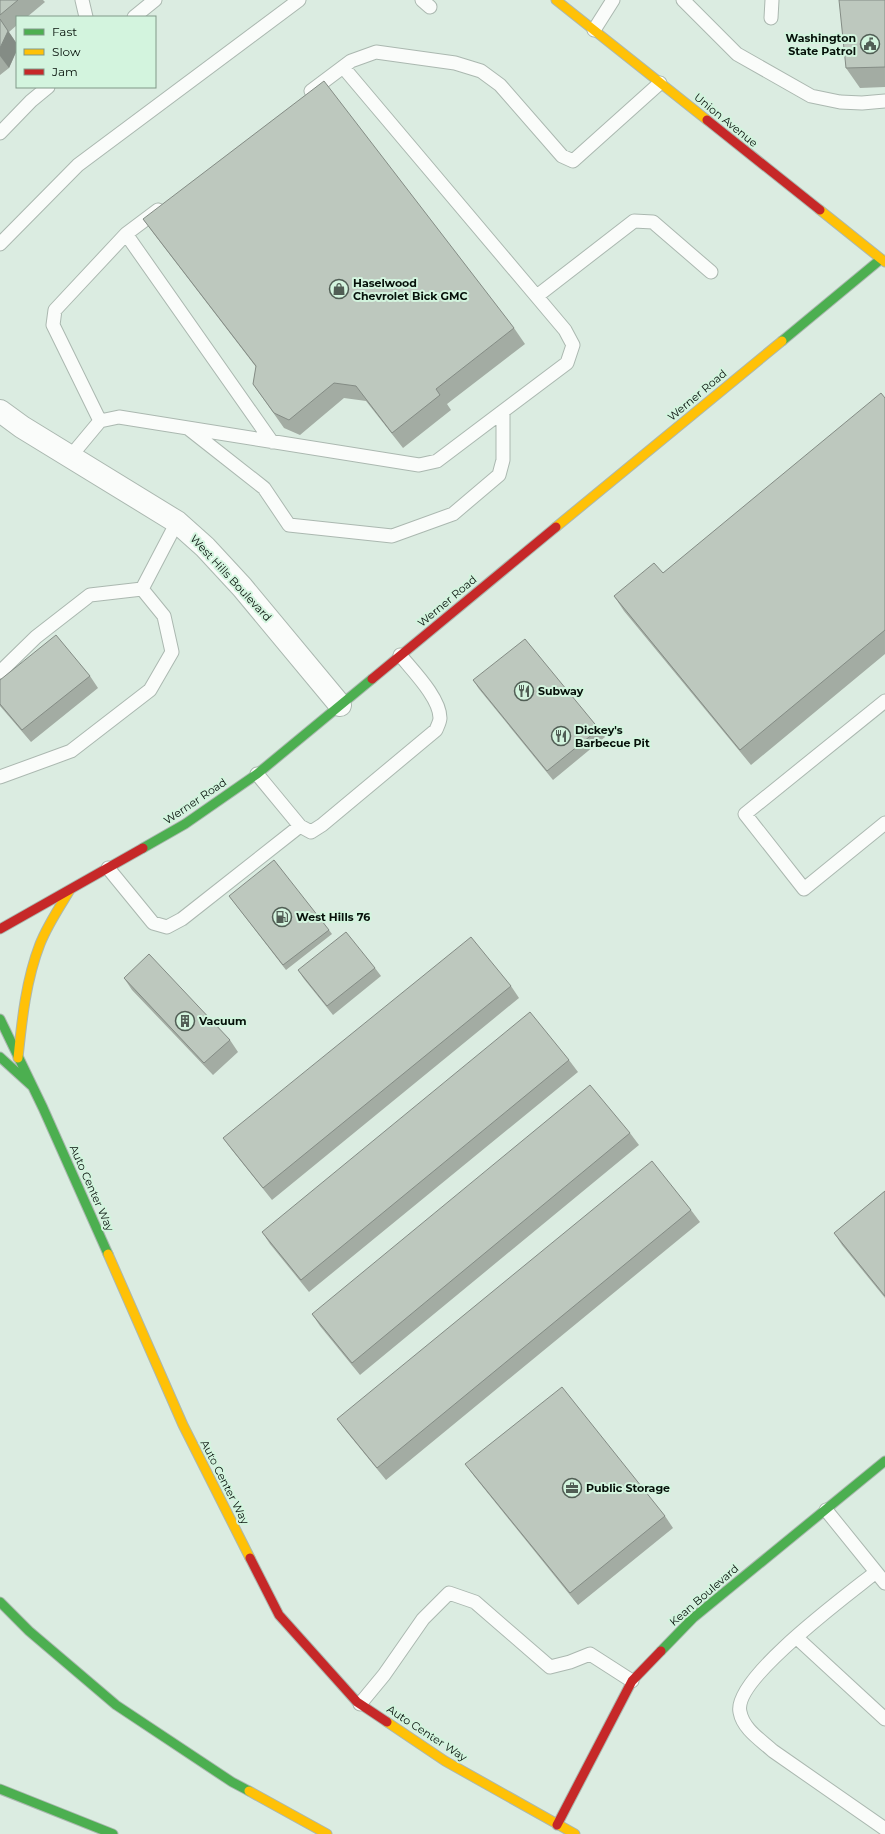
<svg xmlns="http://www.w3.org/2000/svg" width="885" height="1834" font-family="Montserrat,sans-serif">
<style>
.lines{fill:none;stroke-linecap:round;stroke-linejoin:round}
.lane-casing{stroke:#abb8b0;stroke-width:15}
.street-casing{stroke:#abb8b0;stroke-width:24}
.fast-casing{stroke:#abb8b0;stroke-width:11}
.slow-casing{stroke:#abb8b0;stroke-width:11}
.jam-casing{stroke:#abb8b0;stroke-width:11}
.lane{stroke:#fafcfa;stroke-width:13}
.street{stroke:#fafcfa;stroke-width:22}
.fast{stroke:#4caf50;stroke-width:9}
.slow{stroke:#ffc107;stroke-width:9}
.jam{stroke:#c62828;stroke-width:9}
.wall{fill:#a3aca3}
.shaded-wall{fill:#848c85}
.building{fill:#bdc8be;stroke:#848c85}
.labels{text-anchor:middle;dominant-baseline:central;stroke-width:4;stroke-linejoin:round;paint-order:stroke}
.poi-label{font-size:11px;font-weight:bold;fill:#06110a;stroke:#d3f4de;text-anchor:start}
.street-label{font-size:11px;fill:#06110a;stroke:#d3f4de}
</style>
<rect width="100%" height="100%" fill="#dbece1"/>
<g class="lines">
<defs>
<path id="lane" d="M82,0L86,17
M422,0L430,7
M683,0L737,54L811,96L840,102L862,103L885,101
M134,17L155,0
M771,18L772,0
M594,30L613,0
M311,91L351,61L376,52L455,63L481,71L500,85L562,156L573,161L660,83
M0,133L31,101L48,87
M158,210L126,234L272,442
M0,244L78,165L299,0
M537,296L634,221L653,222L711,272
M100,421L53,325L55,310L126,234
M189,429L264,488L289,525L392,536L453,514L499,475L503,460V411
M70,457L100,421L119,417L419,465L437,461L567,363L573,345L565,330L343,67
M0,672L36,637L90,595L142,589
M885,701L745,814L804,889L885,823
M257,774L300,826
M0,777L71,751L150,690L172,652L164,616L142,589L177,522
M108,868L153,923L167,927L182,919L300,826L311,832L322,825L436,730C437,727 440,722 440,718C440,698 413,671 400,655
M826,1510L885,1583
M876,1572C850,1593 732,1679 740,1712C743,1729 761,1740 773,1751L885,1829
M796,1637L885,1719
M360,1704L384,1675L423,1619L449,1593L475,1602L550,1667L570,1662L590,1654L632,1681"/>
<path id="street" d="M0,411L22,427L177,522L205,547L242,587L340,705"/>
<path id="fast" d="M782,341L881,259
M143,848L185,824L257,774L372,679
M0,1019L43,1108L108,1254
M0,1057L33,1087
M0,1602L29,1631L116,1705L232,1782L249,1791
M661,1651L693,1618L885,1461
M0,1789L113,1834"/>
<path id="slow" d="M556,0L707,120
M820,210L885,262
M556,527L782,341
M18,1058C22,1019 26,980 40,944C48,924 59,908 70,890
M108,1254L183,1425L250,1558
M387,1722L445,1761L575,1834
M249,1791L327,1834"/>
<path id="jam" d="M707,120L820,210
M372,679L556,527
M0,929L143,848
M250,1558L279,1615L357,1702L387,1722
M557,1825L632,1681L661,1651"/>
</defs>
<use href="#lane" class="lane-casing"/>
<use href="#street" class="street-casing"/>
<use href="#fast" class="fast-casing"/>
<use href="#slow" class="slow-casing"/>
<use href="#jam" class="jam-casing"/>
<use href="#lane" class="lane"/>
<use href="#street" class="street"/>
<use href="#fast" class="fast"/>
<use href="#slow" class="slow"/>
<use href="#jam" class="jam"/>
</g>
<path class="wall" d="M0,0H43L45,2L27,17H17V25L9,32L17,44V50L9,68L0,75Z
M885,0V87L860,88L846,68Z
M143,219L514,328L525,344L447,404L451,410L403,448L366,401L344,398L300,435L284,428L253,384L256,367L154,234Z
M885,398V654L751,765L624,611L614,596L663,573Z
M90,676L98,688L31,742L0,706V680Z
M473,680L599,729L605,737L553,780L479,689Z
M229,896L329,930L332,934L286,970Z
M375,968L381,976L333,1015L304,979L298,970Z
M124,978L230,1040L238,1052L213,1075L132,990Z
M511,986L519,998L272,1200L232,1150L223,1138Z
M569,1060L578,1072L309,1292L270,1244L262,1232Z
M630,1133L639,1145L360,1375L320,1326L312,1314Z
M885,1191V1298L842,1245L834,1233Z
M691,1210L700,1222L386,1480L346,1431L337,1419Z
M465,1464L665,1516L673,1528L578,1605L474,1476Z"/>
<path class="shaded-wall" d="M0,19L17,44V50L9,68L0,56Z"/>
<path class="building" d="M0,0H18L0,15Z
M839,0H885V67L846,68Z
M0,19L8,31L0,48Z
M324,81L514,328L436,389L440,395L392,433L356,386L334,383L289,420L274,413L253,384L256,366L143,219Z
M881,393L885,398V630L740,750L614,596L654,563L663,573Z
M56,635L90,676L22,730L0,704V680Z
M525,639L599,729L547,771L473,680Z
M274,860L329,930L283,965L229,896Z
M346,932L375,968L327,1006L298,970Z
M471,937L511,986L263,1188L223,1138Z
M149,954L230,1040L204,1063L124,978Z
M530,1012L569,1060L301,1280L262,1232Z
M590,1085L630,1133L352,1363L312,1314Z
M652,1161L691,1210L377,1468L337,1419Z
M885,1191V1296L834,1233Z
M562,1387L665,1516L570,1593L465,1464Z"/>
<defs>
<symbol id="civic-ring" viewBox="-11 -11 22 22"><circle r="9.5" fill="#d3f4de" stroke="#515e55" stroke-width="1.5"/><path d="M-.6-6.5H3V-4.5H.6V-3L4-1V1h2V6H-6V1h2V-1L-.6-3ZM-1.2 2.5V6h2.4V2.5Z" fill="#515e55"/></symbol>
<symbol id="shop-ring" viewBox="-11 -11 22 22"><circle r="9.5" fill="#d3f4de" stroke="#515e55" stroke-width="1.5"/><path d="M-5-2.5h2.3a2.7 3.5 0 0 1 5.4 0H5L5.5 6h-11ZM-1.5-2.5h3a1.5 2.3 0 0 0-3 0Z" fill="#515e55"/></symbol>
<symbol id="restaurant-ring" viewBox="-11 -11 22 22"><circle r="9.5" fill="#d3f4de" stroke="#515e55" stroke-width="1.5"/><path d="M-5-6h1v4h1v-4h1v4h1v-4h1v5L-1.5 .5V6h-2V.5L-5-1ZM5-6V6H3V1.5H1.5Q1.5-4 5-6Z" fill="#515e55"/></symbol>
<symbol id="fuel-ring" viewBox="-11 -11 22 22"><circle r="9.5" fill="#d3f4de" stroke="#515e55" stroke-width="1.5"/><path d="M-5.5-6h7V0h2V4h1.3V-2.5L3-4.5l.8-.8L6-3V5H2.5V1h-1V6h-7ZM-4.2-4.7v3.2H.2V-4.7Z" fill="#515e55"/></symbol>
<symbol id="building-ring" viewBox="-11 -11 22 22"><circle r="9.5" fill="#d3f4de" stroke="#515e55" stroke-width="1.5"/><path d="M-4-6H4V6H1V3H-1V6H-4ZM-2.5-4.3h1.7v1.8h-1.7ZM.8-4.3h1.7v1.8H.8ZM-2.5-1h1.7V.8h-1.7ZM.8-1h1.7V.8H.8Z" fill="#515e55"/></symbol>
<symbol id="office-ring" viewBox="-11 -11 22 22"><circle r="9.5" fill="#d3f4de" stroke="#515e55" stroke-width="1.5"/><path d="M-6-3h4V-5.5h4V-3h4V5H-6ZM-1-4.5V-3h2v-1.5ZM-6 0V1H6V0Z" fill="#515e55"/></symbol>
</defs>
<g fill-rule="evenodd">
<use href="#civic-ring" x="859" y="33" width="22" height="22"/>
<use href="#shop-ring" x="328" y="278" width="22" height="22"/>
<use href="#restaurant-ring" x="513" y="680" width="22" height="22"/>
<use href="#restaurant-ring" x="550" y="725" width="22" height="22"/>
<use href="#fuel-ring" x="271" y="906" width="22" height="22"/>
<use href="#building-ring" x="174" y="1010" width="22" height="22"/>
<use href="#office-ring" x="561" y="1477" width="22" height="22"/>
</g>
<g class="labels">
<g class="poi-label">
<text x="856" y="38" text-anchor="end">Washington<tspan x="856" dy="13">State Patrol</tspan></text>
<text x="353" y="283">Haselwood<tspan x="353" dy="13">Chevrolet Bick GMC</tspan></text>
<text x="538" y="691">Subway</text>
<text x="575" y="730">Dickey's<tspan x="575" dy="13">Barbecue Pit</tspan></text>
<text x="296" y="917">West Hills 76</text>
<text x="199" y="1021">Vacuum</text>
<text x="586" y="1488">Public Storage</text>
</g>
<g class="street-label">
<text transform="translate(726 120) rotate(39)">Union Avenue</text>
<text transform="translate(697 395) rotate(-40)">Werner Road</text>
<text transform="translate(231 578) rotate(47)">West Hills Boulevard</text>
<text transform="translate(447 601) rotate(-40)">Werner Road</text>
<text transform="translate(195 801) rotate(-34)">Werner Road</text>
<text transform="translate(92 1188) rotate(66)">Auto Center Way</text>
<text transform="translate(225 1482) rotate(63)">Auto Center Way</text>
<text transform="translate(704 1595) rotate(-41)">Kean Boulevard</text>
<text transform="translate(427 1733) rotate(33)">Auto Center Way</text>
</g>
</g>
<rect x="16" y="16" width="140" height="72" fill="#d3f4de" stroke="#819989"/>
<rect x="24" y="29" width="20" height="6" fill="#4caf50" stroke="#819989"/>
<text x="52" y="36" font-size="12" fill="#06110a">Fast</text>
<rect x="24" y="49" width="20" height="6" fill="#ffc107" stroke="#819989"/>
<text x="52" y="56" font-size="12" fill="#06110a">Slow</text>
<rect x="24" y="69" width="20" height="6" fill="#c62828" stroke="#819989"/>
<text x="52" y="76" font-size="12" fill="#06110a">Jam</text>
</svg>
